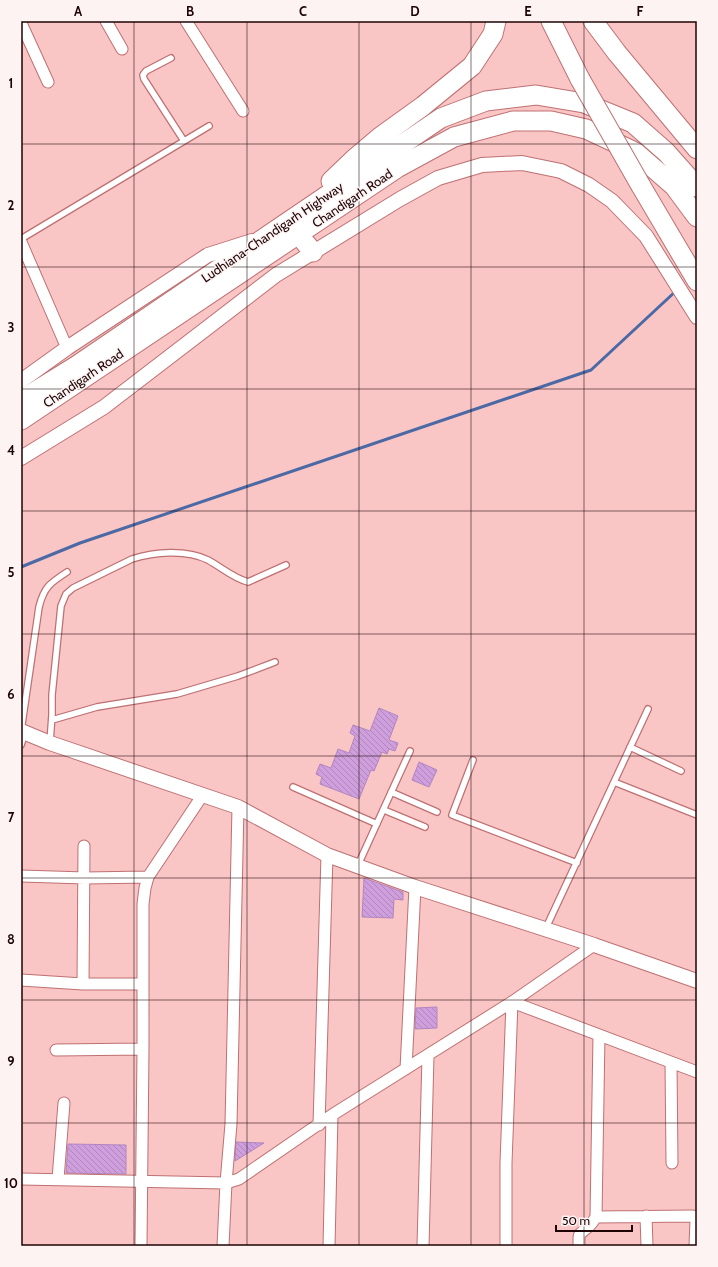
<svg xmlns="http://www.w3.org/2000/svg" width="718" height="1267" font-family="Cabin,sans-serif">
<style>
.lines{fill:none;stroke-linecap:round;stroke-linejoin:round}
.stream{stroke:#4a69a5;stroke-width:3}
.building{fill:url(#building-back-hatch);stroke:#b385c0}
.service-casing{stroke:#bf7072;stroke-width:8}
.minor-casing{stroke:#bf7072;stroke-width:13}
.tertiary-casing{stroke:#bf7072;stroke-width:16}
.trunk-casing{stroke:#bf7072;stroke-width:21}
.service{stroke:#fff;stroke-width:5.5}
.minor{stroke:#fff;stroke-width:11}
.tertiary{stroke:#fff;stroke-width:14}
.trunk{stroke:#fff;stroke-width:19}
.trunk-bridge-casing{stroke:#bf7072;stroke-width:21;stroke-linecap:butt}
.trunk-bridge{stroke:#fff;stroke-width:19}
.grid{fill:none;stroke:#1d0305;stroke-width:1;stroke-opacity:0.55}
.labels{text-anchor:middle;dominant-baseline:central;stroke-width:3;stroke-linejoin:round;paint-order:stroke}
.street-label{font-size:13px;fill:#1d0305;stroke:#fcf3f2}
.neatline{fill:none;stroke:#1d0305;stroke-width:1.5}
.grid-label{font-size:13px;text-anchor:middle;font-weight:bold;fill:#1d0305}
</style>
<defs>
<pattern id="building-back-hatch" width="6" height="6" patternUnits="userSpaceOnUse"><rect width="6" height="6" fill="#ce9fdc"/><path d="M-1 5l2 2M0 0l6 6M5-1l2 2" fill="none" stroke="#b087bb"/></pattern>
</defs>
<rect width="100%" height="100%" fill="#f9c5c5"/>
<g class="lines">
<path class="stream" d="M21,567L80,543L591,370L677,290"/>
</g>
<path class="building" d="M379,708L398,716L389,740L398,743L395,751L389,749L387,754L382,752L374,771L371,770L359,799L320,784L322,777L316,774L320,764L331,768L338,749L349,753L355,736L350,733L353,725L370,731Z
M419,762L437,770L429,787L412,780Z
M364,878L403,892V900L394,899L393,918L362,917Z
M437,1007V1028L415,1029L416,1008Z
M236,1142L264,1143L235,1161Z
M68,1144L126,1145V1174L66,1173Z"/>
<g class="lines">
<defs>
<path id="service" d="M171,58L146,71L143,75L144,79L184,141
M21,239L209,126
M52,720L97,707L177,694L238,676L275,662
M21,731L39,607C44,587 50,583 67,572
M50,742L52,715V695L61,606L66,594L73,588L132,559C154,552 186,549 208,560C221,567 233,578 248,582L286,565
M21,745L25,733
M630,747L681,771
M473,760L452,815L577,863
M614,782L697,815
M293,787L377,824
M391,792L437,812
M384,810L425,827
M358,865L410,751
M545,930L648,709"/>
<path id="minor" d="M106,21L122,49
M186,21L243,111
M21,23L48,82
M21,242L67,348
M21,876L85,878L148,877
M21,980L83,984H143
M83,984L84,846
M599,1035L596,1217L693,1216L695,1217L696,1220L695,1246
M56,1050L143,1049
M671,1062L672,1163
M406,1069L415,887
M319,1125L327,855
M21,1179L226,1183L239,1179L332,1115L512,1002L594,945
M58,1179L64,1103
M646,1216L647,1246
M141,1246L143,1049V904L145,888L148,877L202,796
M223,1246L226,1183L231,1124L238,807
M329,1246L332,1115
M423,1246L428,1056
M506,1246V1163L512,1002L697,1072
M579,1246C579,1231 578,1236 588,1227C591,1225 594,1220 596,1217"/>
<path id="tertiary" d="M21,381L67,348L208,255L252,241
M21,458L104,407L276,275L400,199L438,178L482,165L522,163L561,171L589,185L612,201L646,236L697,317
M21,731L50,743L238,807L327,855L415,887L594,945L697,981"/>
<path id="trunk" d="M551,21L580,79
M593,21L617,53L697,149
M331,181L354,159L380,137L423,106L472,66L493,34L496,21
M641,186L697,281
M298,234L313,252
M21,400L76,366L441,118L486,101L536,95L584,103L633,123L666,152L697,187
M21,420L397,168L454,137L513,121H551L586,129L635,152L674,186L697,217"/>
</defs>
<use href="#service" class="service-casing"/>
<use href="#minor" class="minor-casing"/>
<use href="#tertiary" class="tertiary-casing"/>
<use href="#trunk" class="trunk-casing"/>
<use href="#service" class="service"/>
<use href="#minor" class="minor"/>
<use href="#tertiary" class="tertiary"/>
<use href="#trunk" class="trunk"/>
<defs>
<path id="trunk-bridge" d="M580,79L641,186"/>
</defs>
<use href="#trunk-bridge" class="trunk-bridge-casing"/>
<use href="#trunk-bridge" class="trunk-bridge"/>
</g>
<path class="grid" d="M134,21V1246M247,21V1246M359,21V1246M471,21V1246M584,21V1246M21,144H697M21,267H697M21,389H697M21,511H697M21,634H697M21,756H697M21,878H697M21,1000H697M21,1123H697"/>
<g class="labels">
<g class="street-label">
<text transform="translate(352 198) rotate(-34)">Chandigarh Road</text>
<text transform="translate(272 232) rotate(-34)">Ludhiana-Chandigarh Highway</text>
<text transform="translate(83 378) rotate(-34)">Chandigarh Road</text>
</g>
</g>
<rect width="718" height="1267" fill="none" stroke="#fcf3f2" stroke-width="44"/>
<path d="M556 1225v6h76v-6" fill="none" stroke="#1d0305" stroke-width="2"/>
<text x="562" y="1225" font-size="12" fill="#1d0305" stroke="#fcf3f2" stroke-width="3" paint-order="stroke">50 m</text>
<rect x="22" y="22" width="674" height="1223" class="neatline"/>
<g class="grid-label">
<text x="78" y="16">A</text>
<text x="190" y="16">B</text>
<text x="303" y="16">C</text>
<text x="415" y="16">D</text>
<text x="528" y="16">E</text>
<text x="640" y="16">F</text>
<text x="11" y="88">1</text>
<text x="11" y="210">2</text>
<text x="11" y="332">3</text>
<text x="11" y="455">4</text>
<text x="11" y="577">5</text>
<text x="11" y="699">6</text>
<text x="11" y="822">7</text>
<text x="11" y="944">8</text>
<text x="11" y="1066">9</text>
<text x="11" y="1188">10</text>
</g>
</svg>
